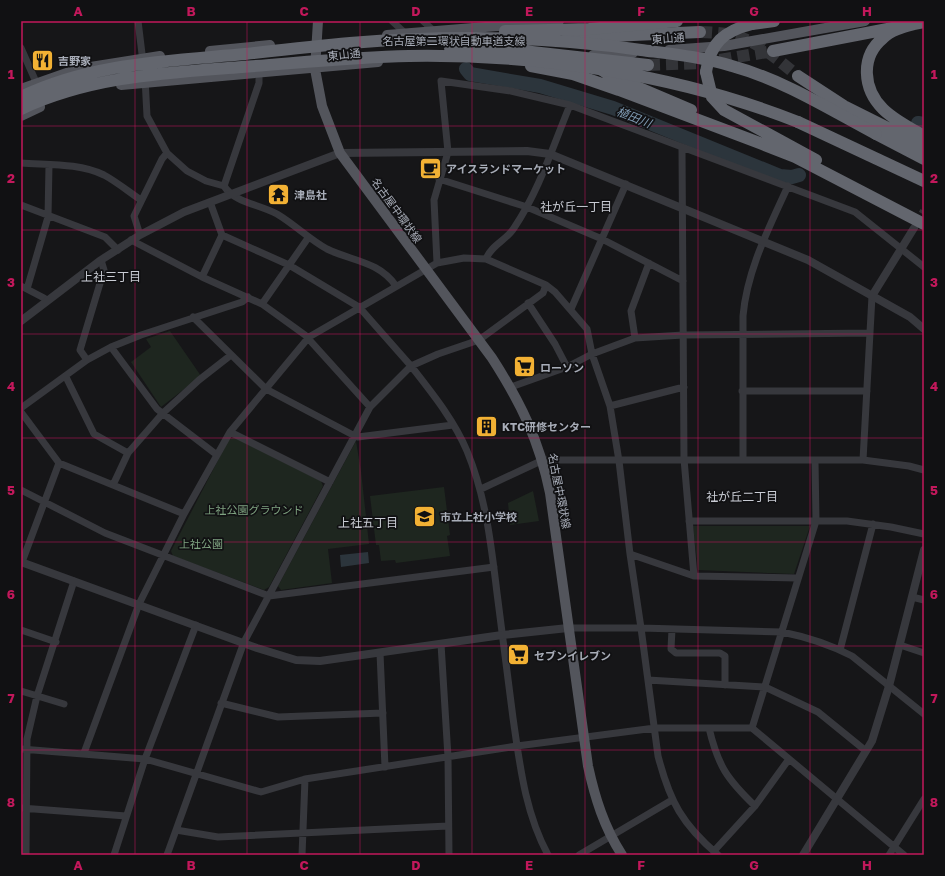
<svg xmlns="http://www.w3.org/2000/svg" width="945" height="876" font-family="'Golos Text','Noto Sans JP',sans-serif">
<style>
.green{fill:#1e261f}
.water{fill:#2c353c}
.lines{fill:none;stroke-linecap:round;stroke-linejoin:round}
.river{stroke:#2c353c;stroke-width:14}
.tertiary-tunnel{stroke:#333438;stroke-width:8;stroke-dasharray:8 4;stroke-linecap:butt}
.motorway-tunnel{stroke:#333438;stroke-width:12;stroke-dasharray:12 6;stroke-linecap:butt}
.minor{stroke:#37383d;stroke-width:7}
.tertiary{stroke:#37383d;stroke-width:8}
.primary{stroke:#53555c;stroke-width:10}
.motorway{stroke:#63666e;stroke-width:12}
.motorway-bridge{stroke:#63666e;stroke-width:12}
.grid{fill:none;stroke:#c2185b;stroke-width:1;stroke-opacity:0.55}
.labels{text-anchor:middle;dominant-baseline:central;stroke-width:3.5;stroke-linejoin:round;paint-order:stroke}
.street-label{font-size:11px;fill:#a8adb8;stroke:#111113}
.poi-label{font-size:11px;font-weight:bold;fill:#a8adb8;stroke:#111113;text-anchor:start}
.park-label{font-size:11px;fill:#7fa381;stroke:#111113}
.water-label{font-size:12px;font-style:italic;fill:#7f9bb3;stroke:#111113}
.neighbourhood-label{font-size:12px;fill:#c9ccd4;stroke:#111113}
.neatline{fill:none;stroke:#c2185b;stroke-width:1.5}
.grid-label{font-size:13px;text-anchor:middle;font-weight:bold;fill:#c2185b}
</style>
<rect width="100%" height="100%" fill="#161618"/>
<path class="green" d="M170,331L201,376L161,407L131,362L151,347L146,339Z
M234,437L321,481L323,486L269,587L264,590L173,556L171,551L229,439Z
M356,441L361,471L369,544L328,549L332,583L281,590L278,586Z
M444,487L450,535L447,536L450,556L396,563L395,560L381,561L379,545H376L370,496Z
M533,491L539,521L510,525L508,503Z
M693,526H810L794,574L698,570Z"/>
<path class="water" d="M368,552L369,563L341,567L340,555Z"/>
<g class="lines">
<path class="river" d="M466,69L470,74L540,86L613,108L780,176L792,177L799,175
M918,123L924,124"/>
<path class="tertiary-tunnel" d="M916,224L924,211"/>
<path class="motorway-tunnel" d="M700,32C750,33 761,46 798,76
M648,65L701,63L773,51"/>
<path class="minor" d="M138,21L143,62
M392,21L405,33
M423,21L434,31
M21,48L36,82
M145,78L147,116L167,153L187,171L206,181L224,186C235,203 259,204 277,214C294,224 309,239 327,249C351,261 379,261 396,286
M21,163C49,165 79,163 104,175C117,182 129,192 141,200
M439,179L527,207L602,239L683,281
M224,186L259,83V73
M21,205L105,237L118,250
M140,235L134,216L162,159L167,153
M222,235L289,265L359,307L411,366L438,354L479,340L543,293L546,285
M131,240L202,277L262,304L305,335L370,407
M486,259C491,245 507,240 514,228C539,191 553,146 570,105
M437,263L434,200L448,152L441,81L511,91L570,105L855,212L924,267
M202,277L222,235L210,202
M21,286L44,298L47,301
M27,289L48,217L49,165
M528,303L555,344L567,367
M262,304L308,238
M571,309L626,184
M193,317L266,389L353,435L358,437L453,425
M635,338L631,311L649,263
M111,347L157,409L217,455
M87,360L80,350L104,270L101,260
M66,377L94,434L128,453
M511,387L567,367L592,354L635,338L683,335L870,333
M742,391H867
M610,406L684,387
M21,408L87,360L111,347L141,335L242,302L248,297
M21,412L59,463L184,514
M230,432L330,482
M743,460V316C747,270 769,228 788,186
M863,460L872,296
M113,485L128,453L163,413L199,380L231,355
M481,489L543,460H863L909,466L924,470
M21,490L105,533L269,596L494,567
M689,521H847L891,527L924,534
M22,562L59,463
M694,576L797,578
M912,597L924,600
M568,628H641L630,554L694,576L684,459L682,149
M672,629L671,649L676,653H720L725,656V685
M21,630L56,642
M441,644L448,757L449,855
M900,645L924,653
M840,650L873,524
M380,653L385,767
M648,680L765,687L818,712L866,751
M21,691L64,704
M221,703L278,717L383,713
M709,728C718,766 727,779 755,806
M752,728L816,521L815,460
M21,749L145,759L261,792L305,779L517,746L655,728H752L904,855
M84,753L139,604L184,514L230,432L309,337L437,263L464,258L486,259L546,285L555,292L587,329L592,354L610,406L619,461L630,554
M21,808L126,816
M176,830L218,837L448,826
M714,851L755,806L789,759
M26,855L27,739L37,696L74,581
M114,855L145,759L196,625
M167,855L244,642L370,407L411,366C432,393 454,420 467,451C486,497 491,544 497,593C502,635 508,676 513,718C520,766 525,812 548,855
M302,855L305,779
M579,855L672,800
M718,855C682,824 670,802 658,756L641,628L782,632C807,637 829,644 852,656L924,714
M889,855L924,799"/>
<path class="tertiary" d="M872,296L914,228
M21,321L101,260L140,235L184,212L340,153L527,151L550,154L808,260L910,317L924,329
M21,562L257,648L296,660L320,661L502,635L568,628
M803,855L872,741L889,686L924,550"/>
<path class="primary" d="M318,21L315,69L322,106L340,153L492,358C521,403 539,440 550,493L588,766C595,798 604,827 622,855
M387,35L559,21
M669,50L724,46L865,21
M210,51L270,45
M593,55L633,53
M121,85L378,62
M21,89L78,69L160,56
M21,116L40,107"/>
<path class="motorway" d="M752,24L774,21
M914,24C903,27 891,30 883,38C860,57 863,89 883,109C894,120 910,128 924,136
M568,34L611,36L700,32
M773,51L924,22
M531,66L573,74L619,90L762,144L795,157L924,224
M602,70L611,76L691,110
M706,72L712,97L724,110L816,160
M798,76L844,106L924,146
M798,122L924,181
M876,134L924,159"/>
<path class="motorway-bridge" d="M505,31L589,29L677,21
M450,48L523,51L648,65
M706,72C710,43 724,31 752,24
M21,97C91,63 169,61 245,54C280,50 315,46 350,43C447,35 545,36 641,50C672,54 703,57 732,66C783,80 829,109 876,134
M21,109C91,76 166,73 242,67C297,63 353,57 409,56C540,54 676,74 798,122"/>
</g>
<path class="grid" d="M135,21V855M247,21V855M360,21V855M472,21V855M585,21V855M698,21V855M810,21V855M21,126H924M21,230H924M21,334H924M21,438H924M21,542H924M21,646H924M21,750H924"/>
<defs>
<symbol id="restaurant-square" viewBox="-11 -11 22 22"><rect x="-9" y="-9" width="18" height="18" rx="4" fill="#f2b134" stroke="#111113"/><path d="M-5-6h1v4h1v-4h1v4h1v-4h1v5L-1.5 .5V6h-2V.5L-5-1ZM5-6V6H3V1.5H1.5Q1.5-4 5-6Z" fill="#111"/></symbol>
<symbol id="cafe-square" viewBox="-11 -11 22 22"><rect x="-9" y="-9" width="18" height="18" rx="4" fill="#f2b134" stroke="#111113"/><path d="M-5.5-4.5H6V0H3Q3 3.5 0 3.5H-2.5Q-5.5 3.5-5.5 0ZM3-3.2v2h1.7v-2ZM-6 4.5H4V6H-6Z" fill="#111"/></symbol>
<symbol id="temple-square" viewBox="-11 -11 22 22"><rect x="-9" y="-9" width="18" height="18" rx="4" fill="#f2b134" stroke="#111113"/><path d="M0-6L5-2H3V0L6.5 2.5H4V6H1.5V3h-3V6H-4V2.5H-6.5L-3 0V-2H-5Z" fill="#111"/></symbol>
<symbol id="supermarket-square" viewBox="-11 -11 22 22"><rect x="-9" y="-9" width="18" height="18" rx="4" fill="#f2b134" stroke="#111113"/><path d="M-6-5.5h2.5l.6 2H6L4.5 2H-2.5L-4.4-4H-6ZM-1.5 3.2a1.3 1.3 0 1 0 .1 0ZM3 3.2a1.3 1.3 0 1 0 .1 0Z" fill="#111"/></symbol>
<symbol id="building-square" viewBox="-11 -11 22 22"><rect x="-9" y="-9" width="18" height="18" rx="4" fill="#f2b134" stroke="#111113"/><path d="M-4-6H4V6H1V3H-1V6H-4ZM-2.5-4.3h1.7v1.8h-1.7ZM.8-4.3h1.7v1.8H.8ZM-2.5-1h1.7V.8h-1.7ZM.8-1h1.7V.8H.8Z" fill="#111"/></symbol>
<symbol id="school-square" viewBox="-11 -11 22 22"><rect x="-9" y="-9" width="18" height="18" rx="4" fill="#f2b134" stroke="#111113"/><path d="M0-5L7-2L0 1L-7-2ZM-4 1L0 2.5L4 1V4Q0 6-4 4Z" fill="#111"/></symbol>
</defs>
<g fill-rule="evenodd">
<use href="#restaurant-square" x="30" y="48" width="25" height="25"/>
<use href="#cafe-square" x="418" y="156" width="25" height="25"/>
<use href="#temple-square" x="266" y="182" width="25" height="25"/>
<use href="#supermarket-square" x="512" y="354" width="25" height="25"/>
<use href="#building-square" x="474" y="414" width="25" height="25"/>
<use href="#school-square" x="412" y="504" width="25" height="25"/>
<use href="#supermarket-square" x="506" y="642" width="25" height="25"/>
</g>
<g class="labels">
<g class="street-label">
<text transform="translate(668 38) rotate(-4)">東山通</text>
<text x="454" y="40">名古屋第二環状自動車道支線</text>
<text transform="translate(344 54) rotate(-6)">東山通</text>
<text transform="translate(397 210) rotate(54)">名古屋中環状線</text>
<text transform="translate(560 491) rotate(79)">名古屋中環状線</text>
</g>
<g class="poi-label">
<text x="58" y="60">吉野家</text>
<text x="446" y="168">アイスランドマーケット</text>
<text x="294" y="194">津島社</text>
<text x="540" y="367">ローソン</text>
<text x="502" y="426">KTC研修センター</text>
<text x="440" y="516">市立上社小学校</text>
<text x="534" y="655">セブンイレブン</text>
</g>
<g class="park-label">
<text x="254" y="509">上社公園グラウンド</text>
<text x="201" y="543">上社公園</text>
</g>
<g class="water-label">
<text transform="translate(634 117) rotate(22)">植田川</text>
</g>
<g class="neighbourhood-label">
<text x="576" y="206">社が丘一丁目</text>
<text x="111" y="276">上社三丁目</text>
<text x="742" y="496">社が丘二丁目</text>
<text x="368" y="522">上社五丁目</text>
</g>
</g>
<rect width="945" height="876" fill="none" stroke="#111113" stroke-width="44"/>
<rect x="22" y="22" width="901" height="832" class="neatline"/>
<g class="grid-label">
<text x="78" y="16">A</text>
<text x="191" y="16">B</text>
<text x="304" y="16">C</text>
<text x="416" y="16">D</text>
<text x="529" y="16">E</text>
<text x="641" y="16">F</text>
<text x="754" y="16">G</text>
<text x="867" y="16">H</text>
<text x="11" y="79">1</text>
<text x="934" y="79">1</text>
<text x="11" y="183">2</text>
<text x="934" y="183">2</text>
<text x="11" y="287">3</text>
<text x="934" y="287">3</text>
<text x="11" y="391">4</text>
<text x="934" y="391">4</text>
<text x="11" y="495">5</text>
<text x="934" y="495">5</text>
<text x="11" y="599">6</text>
<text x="934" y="599">6</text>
<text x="11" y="703">7</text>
<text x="934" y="703">7</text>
<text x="11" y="807">8</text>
<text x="934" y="807">8</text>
<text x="78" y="870">A</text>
<text x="191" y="870">B</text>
<text x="304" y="870">C</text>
<text x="416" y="870">D</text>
<text x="529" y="870">E</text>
<text x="641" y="870">F</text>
<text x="754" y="870">G</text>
<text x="867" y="870">H</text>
</g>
</svg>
